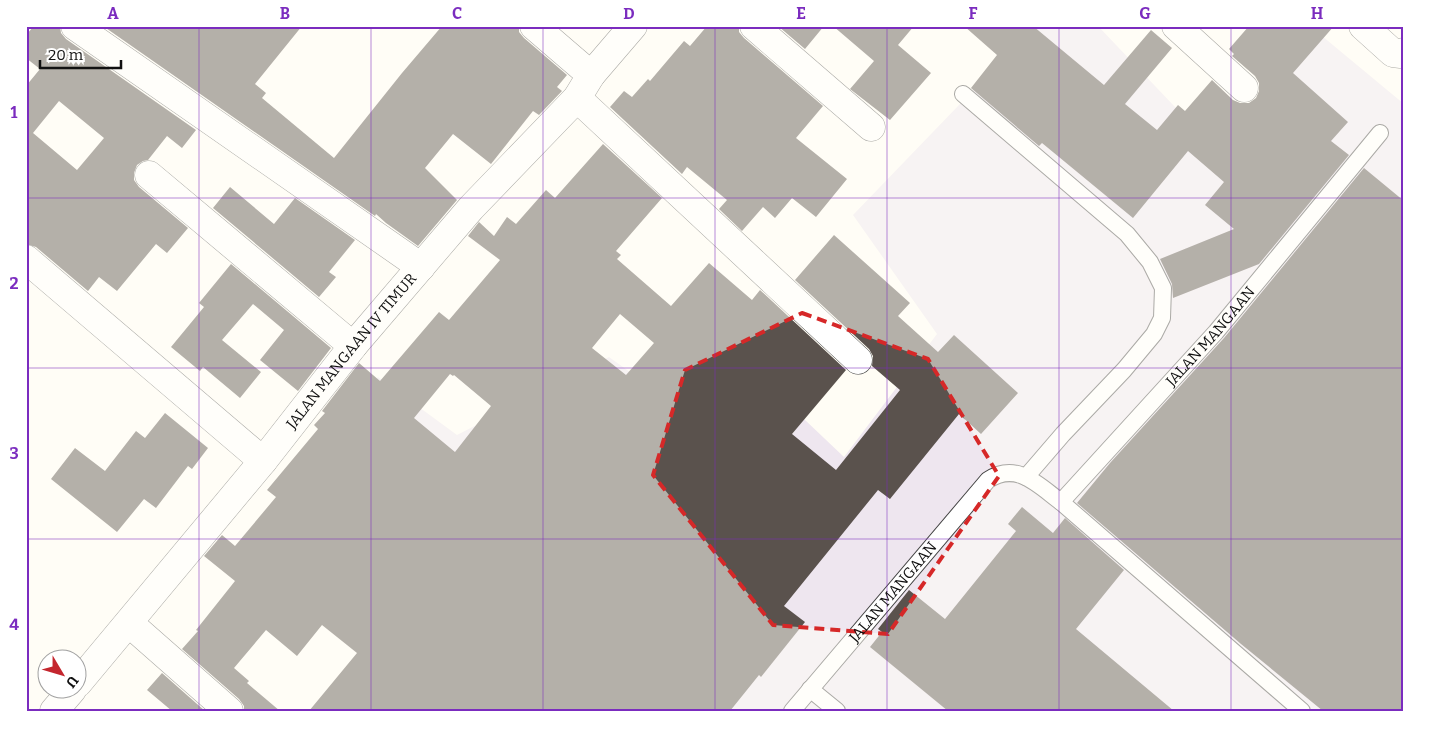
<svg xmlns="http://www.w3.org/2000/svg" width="1430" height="737" font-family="Bitter,serif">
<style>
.industrial{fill:#eee6ef}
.building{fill:#5a524d;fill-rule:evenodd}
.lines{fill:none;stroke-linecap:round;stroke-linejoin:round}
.lane-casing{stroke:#444;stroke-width:18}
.street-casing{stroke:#444;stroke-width:29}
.lane{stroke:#fff;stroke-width:16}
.street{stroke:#fff;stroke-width:28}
.marked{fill:none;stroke:#d62828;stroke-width:4;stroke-dasharray:10 6;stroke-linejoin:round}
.grid{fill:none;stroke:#7b2cbf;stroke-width:1;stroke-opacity:0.55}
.labels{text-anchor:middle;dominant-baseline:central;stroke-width:5;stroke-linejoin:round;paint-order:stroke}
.street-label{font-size:15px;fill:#111;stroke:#fff}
.neatline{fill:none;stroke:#7b2cbf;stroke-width:2}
.grid-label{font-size:16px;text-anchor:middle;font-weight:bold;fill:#7b2cbf}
</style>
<rect width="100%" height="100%" fill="#fffdf5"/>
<path class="industrial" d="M1035,26H1098L1214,148L1316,31L1404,104V711H380L318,449L378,377L457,435L609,357L765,469L804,419L844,457L937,334L853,215Z"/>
<path class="building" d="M34,26H60L61,33L66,39L196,130L182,148L167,136L148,160L143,161L137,165L134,173V180L139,187L188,228L167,253L156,244L117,291L99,277L88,291L36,247L26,244V86L40,69L26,58V35ZM59,101L104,138L77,170L33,133Z
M103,26H302L255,84L266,93L262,98L334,158L402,73L442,26H519V32L524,38L567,75L557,87L562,91L539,115L533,111L491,164L453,134L425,168L457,200L418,246L386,223L376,214L375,216Z
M707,26H739V32L744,38L823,106L796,138L847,179L816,217L792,198L775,218L763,207L742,231L719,209L727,200L687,167L682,174L610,107L624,91L632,97L648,79L650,81L684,41L690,46Z
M778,26H824L805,49Z
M833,26H914L898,45L931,73L890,120L850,89L874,61Z
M964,26H1033L1104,85L1151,30L1172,48L1125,104L1157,130L1178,105L1185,111L1212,80L1233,100L1240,103H1249L1256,98L1259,91V83L1255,76L1232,56L1234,54L1229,49L1249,26H1334L1293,73L1348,122L1331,141L1349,155L1259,264L1173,298L1172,284L1160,259L1234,229L1205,205L1224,182L1188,151L1133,218L1042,143L1039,146L971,88L997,55Z
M603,144L662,198L616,251L621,255L617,259L671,306L709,263L752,300L760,290L846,370L792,434L836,470L900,390L872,366L873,356L869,349L795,280L834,235L910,303L898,316L938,352L954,335L1018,393L981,434L959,414L890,499L878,490L784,606L805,622L761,677L759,675L730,711H309L357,653L322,625L297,656L266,630L234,668L249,681L247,683L280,711H244V706L239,699L182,649L198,631L196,630L235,581L204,556L222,535L235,546L276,497L267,490L318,429L314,425L325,413L322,411L359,363L380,381L439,312L449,320L500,260L468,236L479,222L494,236L507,217L516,224L546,190L555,198ZM620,314L654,343L626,375L592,348ZM450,374L453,376L454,375L491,406L455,452L414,418Z
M1364,168L1404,201V711H1323L1241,644L1077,503L1110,463L1224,338Z
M230,187L274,224L295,198L355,240L329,272L336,277L319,297L213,208Z
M231,264L331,348L298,391L260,360L284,330L253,304L222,340L261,372L240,398L203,367L200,371L171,347L204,307L199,303Z
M165,413L208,448L192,469L188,466L156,508L144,499L117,532L51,479L75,448L105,471L136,431L145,438Z
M1022,507L1053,533L1065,518L1124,570L1076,629L1174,711H948L870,647L882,632L878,629L909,590L945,619L1016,531L1008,524Z
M162,673L205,711H172L147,690Z"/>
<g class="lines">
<defs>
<g id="lane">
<path d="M963,94L1127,234L1150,262L1163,288L1162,318L1154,334L1124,370L1063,434L1026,477"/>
<path d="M1061,502L1302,711"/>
<path d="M810,689L837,711"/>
<path id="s1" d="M792,711L988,480C1017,461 1038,485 1061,502L1216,332L1380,133"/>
</g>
<g id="street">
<path d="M75,26L421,267"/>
<path d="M534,26L591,75"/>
<path d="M754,26L871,127"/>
<path d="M1176,26L1244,88"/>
<path d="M1363,26L1393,53L1401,54L1404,52"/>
<path d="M577,98L858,360"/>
<path d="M149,175L353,346"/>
<path d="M26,259L263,461"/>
<path d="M129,623L229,711"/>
<path id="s2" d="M78,683L263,461L353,346L471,208L577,98L591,75L633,26"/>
<path d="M54,711L72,690"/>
</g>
</defs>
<use href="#lane" class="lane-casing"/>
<use href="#street" class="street-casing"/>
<use href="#lane" class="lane"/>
<use href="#street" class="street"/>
</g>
<path d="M0 0H1430V737H0ZM802,313L928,359L999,476L888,634L773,625L653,475L685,370Z" fill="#fffdf5" fill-opacity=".55" fill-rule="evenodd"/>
<path class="marked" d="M802,313L928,359L999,476L888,634L773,625L653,475L685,370Z"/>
<path class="grid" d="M199,26V711M371,26V711M543,26V711M715,26V711M887,26V711M1059,26V711M1231,26V711M26,198H1404M26,368H1404M26,539H1404"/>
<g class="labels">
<g class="street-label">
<text stroke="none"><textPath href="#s1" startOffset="609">JALAN MANGAAN</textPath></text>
<text stroke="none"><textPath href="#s2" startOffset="430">JALAN MANGAAN IV TIMUR</textPath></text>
<text stroke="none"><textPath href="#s1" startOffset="156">JALAN MANGAAN</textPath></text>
</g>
</g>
<rect width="1430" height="737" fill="none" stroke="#ffffff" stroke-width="55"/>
<g transform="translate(62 674) rotate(128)"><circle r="24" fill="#ffffff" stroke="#a0a0a0"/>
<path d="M0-4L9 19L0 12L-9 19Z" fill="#c4262e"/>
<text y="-8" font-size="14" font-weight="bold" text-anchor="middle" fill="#111111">U</text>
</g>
<path d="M40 60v8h81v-8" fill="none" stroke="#111111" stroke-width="2.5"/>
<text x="48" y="60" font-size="15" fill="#111111" stroke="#ffffff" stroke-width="4" paint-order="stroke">20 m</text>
<rect x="28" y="28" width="1374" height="682" class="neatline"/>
<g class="grid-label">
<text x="113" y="19">A</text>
<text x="285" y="19">B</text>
<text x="457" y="19">C</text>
<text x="629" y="19">D</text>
<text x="801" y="19">E</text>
<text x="973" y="19">F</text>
<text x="1145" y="19">G</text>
<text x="1317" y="19">H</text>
<text x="14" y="118">1</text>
<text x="14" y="289">2</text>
<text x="14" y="459">3</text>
<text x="14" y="630">4</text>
</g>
</svg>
